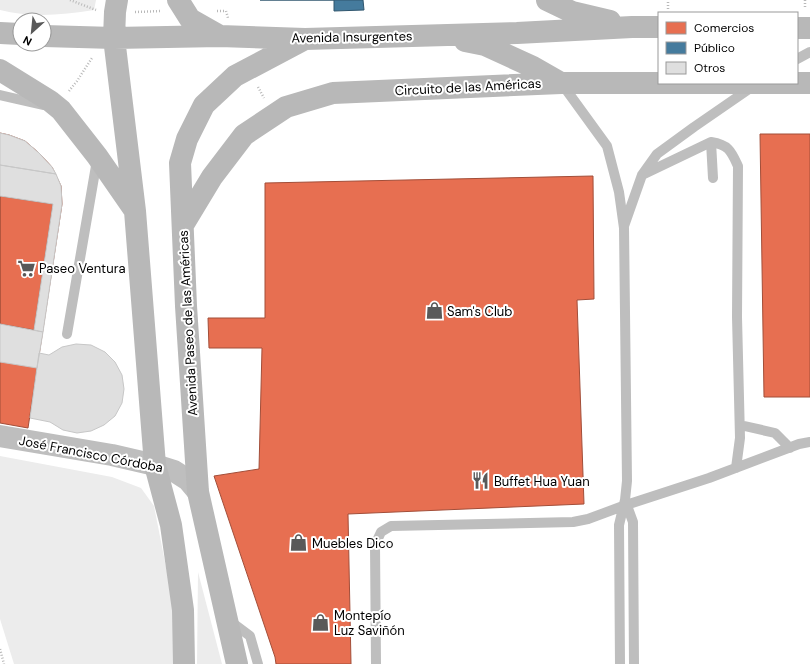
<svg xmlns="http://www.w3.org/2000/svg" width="810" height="664" font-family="'DM Sans',sans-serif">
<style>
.green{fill:#ececec}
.shops{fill:#e76f51;stroke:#a24e39}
.public{fill:#457b9d;stroke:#30566e}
.building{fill:#dfdfdf;stroke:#c7c7c7}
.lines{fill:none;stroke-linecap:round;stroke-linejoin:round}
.path{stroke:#b9b9b9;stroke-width:2.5;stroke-dasharray:1 2;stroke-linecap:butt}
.service{stroke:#bebebe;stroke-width:10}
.tertiary{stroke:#bebebe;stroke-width:22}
.secondary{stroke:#b8b8b8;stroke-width:22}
.labels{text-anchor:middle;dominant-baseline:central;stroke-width:4;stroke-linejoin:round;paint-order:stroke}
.street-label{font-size:13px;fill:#000;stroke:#fff}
.poi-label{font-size:13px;fill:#000;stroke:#fff;text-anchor:start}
</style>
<rect width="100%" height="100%" fill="#fff"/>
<path class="green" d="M0,0H96L94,10C62,15 31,18 0,10Z
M0,456L112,477L141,488L154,506L175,613L173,664H14L0,619Z
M198,572L222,664H197Z"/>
<path class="shops" d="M0,133L9,135L25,141L39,153L52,167L61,186L62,204L28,428L0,423Z
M760,134H810V397H764Z
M593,176L594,299L577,300L584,504L348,514L351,664H276L275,657L214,476L259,469L262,348H209L208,318H265V183Z
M0,196L53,204L34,330L0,324Z"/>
<path class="public" d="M260,0H363L364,10L334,11V0Z"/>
<path class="building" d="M0,133L9,135L25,141L39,153L52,167L56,174L0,165Z
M0,165L56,174L61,186L62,204L43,332L34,330L53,204L0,196Z
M0,324L43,332L37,368L0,362Z
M76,344L91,345L105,352L115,362L122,375L124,389L122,403L115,416L104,425L91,431L77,433L63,430L50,422L30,418L39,353L49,355L62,347Z"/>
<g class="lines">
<path class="path" d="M70,0L96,10
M805,0V9
M668,9V0
M217,11H226L228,18
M135,12L162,11
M258,87L264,98
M69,91L77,81L92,58
M0,649L4,664"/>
<path class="service" d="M797,59L810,52
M562,84L607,146L619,192L624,228L627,481L625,500L619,525L620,664
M0,95L43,105
M711,142L713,178
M642,175L711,142C729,145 731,151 738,166L737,317L740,438L736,468
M624,226L642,175L657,154L694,127L752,87
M67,334L97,160
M740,425L775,433L790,448
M625,500L633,522L634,664
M230,621L250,636L258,664
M376,664L375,545L381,532L391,526L573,522L588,519L623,506L709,478L799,444L810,442"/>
<path class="tertiary" d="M0,436L112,455L155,465L174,471L188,480L198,492"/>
<path class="secondary" d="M117,0L115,12L114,38L135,211L155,465L171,525L183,610L184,664
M178,0L190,19L220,36
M547,0L572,12L610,21
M797,28H810
M0,33L20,34
M44,36L114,38L220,36L305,39L517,33L632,27H659
M465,41L485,45L533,67L561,83
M0,70L50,101L61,110L97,156L133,208
M183,225L212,177L244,135L286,107L333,93L561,83H810
M237,664L198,492L186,306L180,163L187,139L204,105L235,76L305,39"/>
</g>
<defs>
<symbol id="supermarket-bare" viewBox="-9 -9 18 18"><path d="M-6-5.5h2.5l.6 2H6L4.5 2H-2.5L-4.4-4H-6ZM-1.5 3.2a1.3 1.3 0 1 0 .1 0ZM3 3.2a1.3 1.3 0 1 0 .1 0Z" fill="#595959" stroke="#fff" stroke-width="2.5" paint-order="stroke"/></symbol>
<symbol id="shop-bare" viewBox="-9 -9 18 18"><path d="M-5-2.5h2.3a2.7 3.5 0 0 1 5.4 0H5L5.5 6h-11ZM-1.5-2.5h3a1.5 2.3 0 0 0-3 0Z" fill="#595959" stroke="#fff" stroke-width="2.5" paint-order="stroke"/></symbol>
<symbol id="restaurant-bare" viewBox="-9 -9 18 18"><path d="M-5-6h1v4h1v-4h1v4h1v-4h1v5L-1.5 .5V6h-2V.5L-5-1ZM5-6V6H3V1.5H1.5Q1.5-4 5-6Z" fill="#595959" stroke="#fff" stroke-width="2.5" paint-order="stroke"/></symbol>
</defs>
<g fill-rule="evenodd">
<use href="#supermarket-bare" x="14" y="256" width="25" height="25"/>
<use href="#shop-bare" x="422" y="298" width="25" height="25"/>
<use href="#restaurant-bare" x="468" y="468" width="25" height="25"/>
<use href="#shop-bare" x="286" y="530" width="25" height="25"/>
<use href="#shop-bare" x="308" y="610" width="25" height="25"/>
</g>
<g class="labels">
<g class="street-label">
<text transform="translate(352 37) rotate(-1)">Avenida Insurgentes</text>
<text transform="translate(468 87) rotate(-3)">Circuito de las Américas</text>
<text transform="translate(188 323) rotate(-93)">Avenida Paseo de las Américas</text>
<text transform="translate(91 454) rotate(11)">José Francisco Córdoba</text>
</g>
<g class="poi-label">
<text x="39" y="268">Paseo Ventura</text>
<text x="447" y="311">Sam's Club</text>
<text x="494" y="481">Buffet Hua Yuan</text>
<text x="312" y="543">Muebles Dico</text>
<text x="334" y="615">Montepío<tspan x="334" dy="15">Luz Saviñón</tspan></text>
</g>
</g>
<rect x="658" y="12" width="140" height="72" fill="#ffffff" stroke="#999999"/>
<rect x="666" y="22" width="20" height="12" fill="#e76f51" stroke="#999999"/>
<text x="694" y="32" font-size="12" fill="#000000">Comercios</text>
<rect x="666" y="42" width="20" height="12" fill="#457b9d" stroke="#999999"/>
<text x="694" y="52" font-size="12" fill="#000000">Público</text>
<rect x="666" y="62" width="20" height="12" fill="#dfdfdf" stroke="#999999"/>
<text x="694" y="72" font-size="12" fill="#000000">Otros</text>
<g transform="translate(32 32) rotate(207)"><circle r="19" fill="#ffffff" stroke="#999999"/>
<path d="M0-3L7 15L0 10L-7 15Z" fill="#595959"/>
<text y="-6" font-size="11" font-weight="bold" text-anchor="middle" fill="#000000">N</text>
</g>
</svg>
